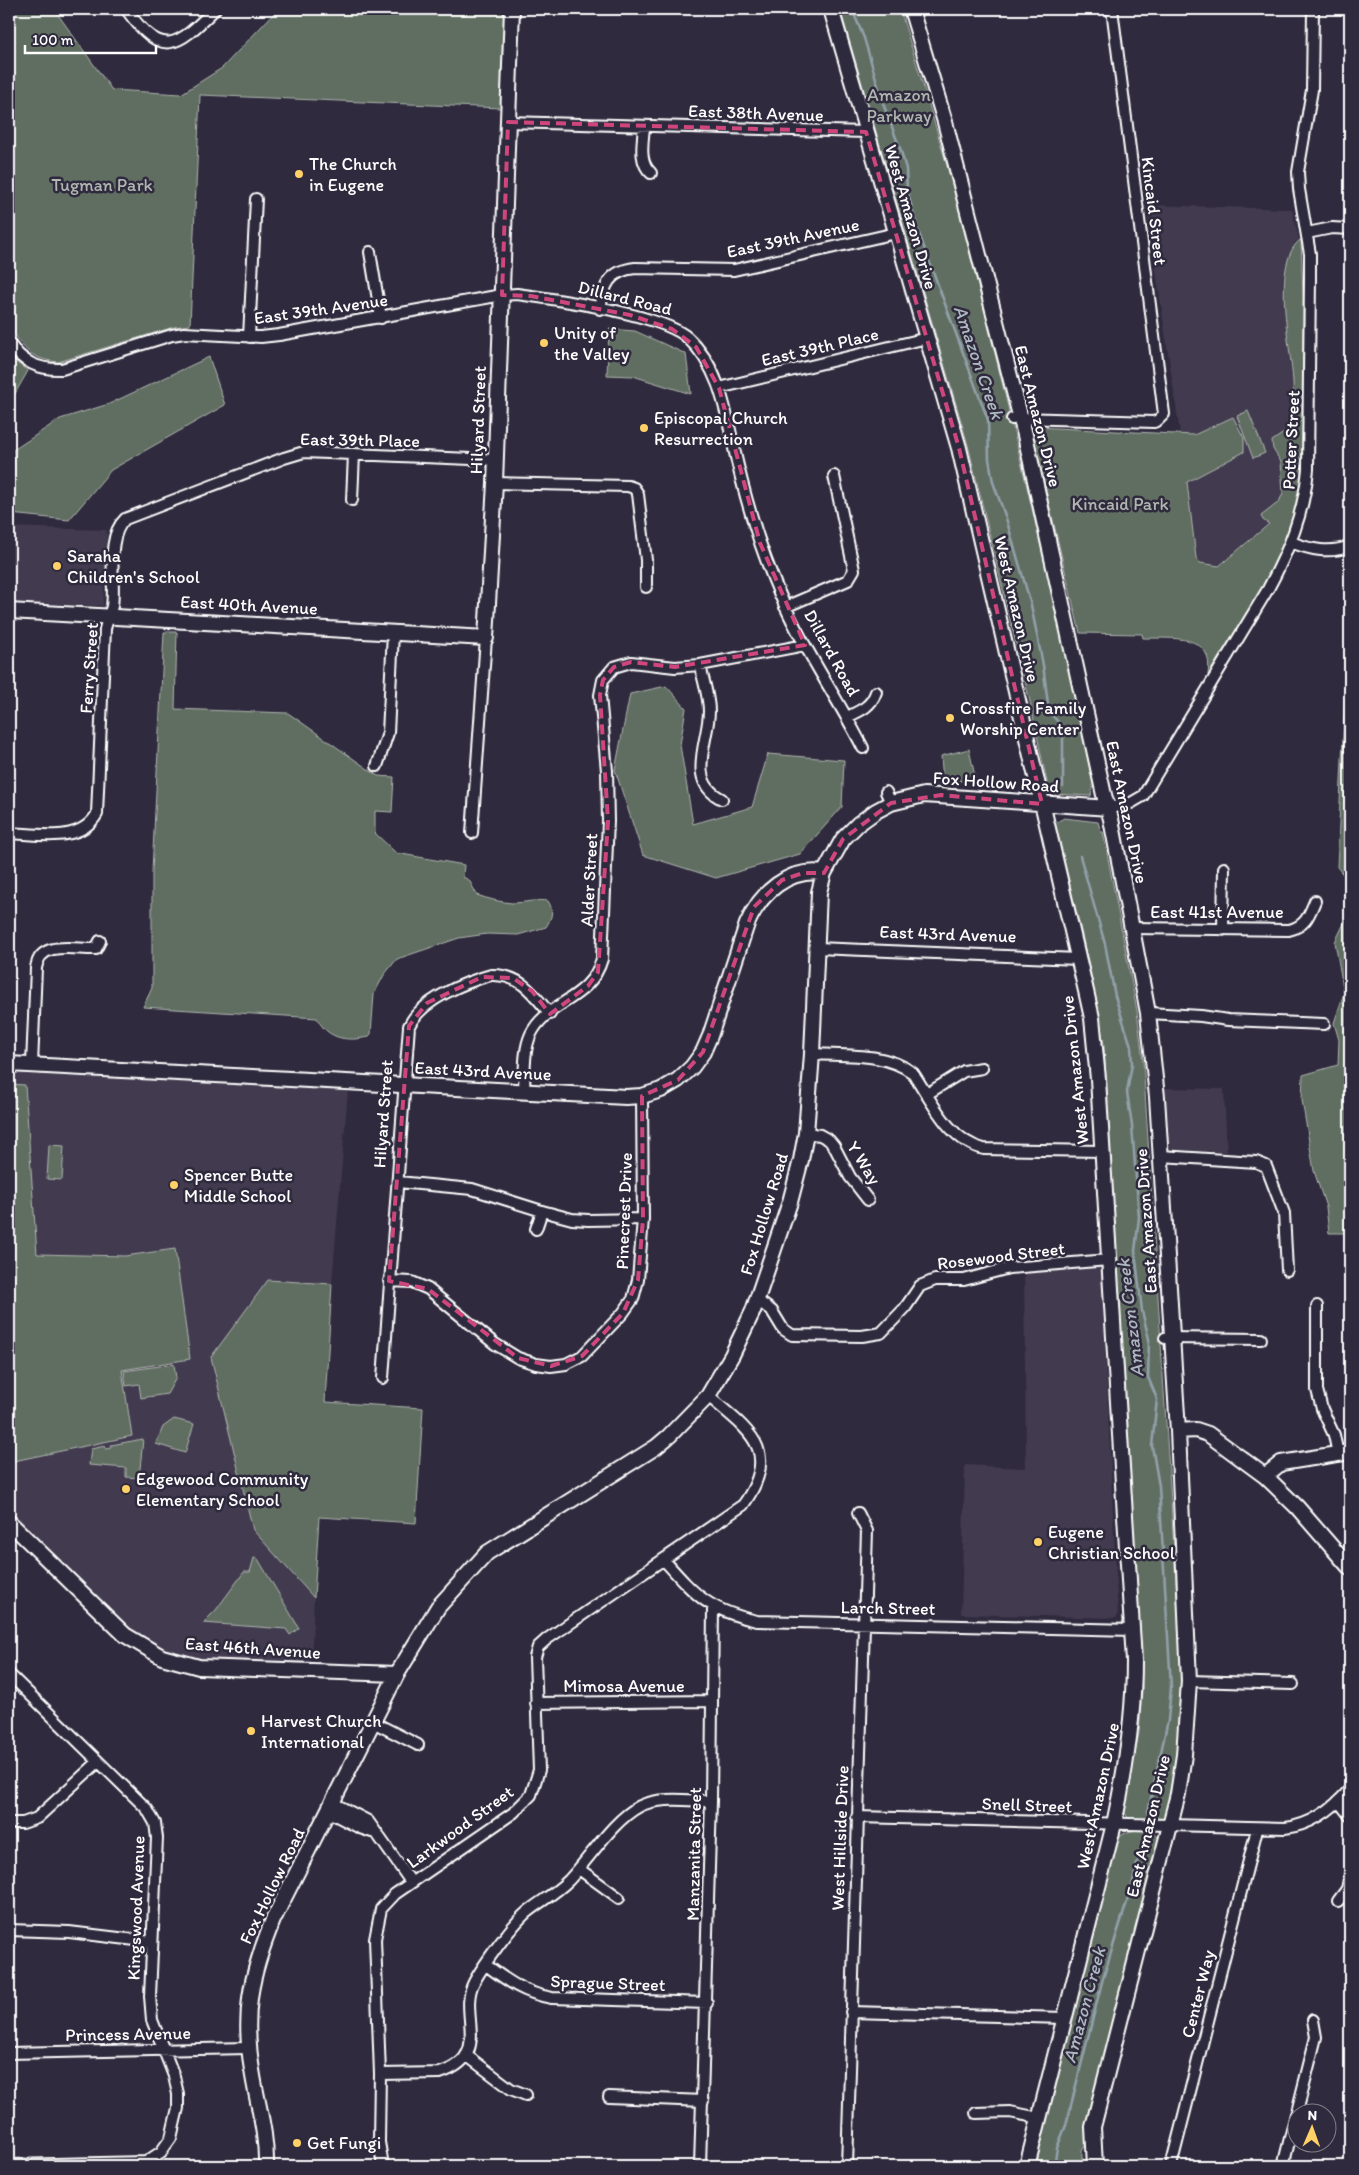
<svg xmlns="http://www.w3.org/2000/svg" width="1359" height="2175" font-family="Itim,sans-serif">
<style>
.built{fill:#423a50}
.green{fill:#616e62;stroke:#b0b6b0}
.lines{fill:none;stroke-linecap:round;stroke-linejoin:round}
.stream{stroke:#92a1ab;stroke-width:2.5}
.street-casing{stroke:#fff;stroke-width:14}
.secondary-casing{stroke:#fff;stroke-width:18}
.street{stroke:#2f2a3d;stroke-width:10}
.secondary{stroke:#2f2a3d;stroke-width:14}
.marked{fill:none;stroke:#ce467c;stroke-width:4;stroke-dasharray:10 6;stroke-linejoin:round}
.poi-dot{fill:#ffd166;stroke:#2f2a3d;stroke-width:2}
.labels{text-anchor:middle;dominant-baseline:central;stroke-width:5;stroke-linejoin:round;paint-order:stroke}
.park-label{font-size:18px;fill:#b0b6b0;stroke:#2f2a3d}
.street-label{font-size:18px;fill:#fff;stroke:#2f2a3d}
.poi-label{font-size:18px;fill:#fff;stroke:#2f2a3d;text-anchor:start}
.water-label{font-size:19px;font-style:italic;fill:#aeb8c0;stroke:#2f2a3d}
</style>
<rect width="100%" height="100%" fill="#2f2a3d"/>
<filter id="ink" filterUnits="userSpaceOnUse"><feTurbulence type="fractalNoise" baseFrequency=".02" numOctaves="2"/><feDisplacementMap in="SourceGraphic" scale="10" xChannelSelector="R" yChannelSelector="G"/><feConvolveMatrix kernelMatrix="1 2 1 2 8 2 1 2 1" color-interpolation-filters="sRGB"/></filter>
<g filter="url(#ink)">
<path class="built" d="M1146,205L1292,209L1299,240L1295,243L1287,263L1285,317L1293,381L1291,482L1269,523L1218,566L1200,563L1196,558L1180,433Z
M9,527L107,530L103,606L9,602Z
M9,1071L348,1090L332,1284L268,1280L253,1530L314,1598L311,1665L200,1661L158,1647L132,1632L9,1512Z
M1164,1088L1224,1089L1227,1152L1172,1150L1170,1147Z
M1101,1266L1118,1615L1116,1618L961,1614L965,1465L1026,1468L1024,1271Z"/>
<path class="green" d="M9,9H54L112,90L181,94L222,68L278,9H505L501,108L200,95L190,325L174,327L58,362C29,359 21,347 9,323Z
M840,9H900C921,80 944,150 962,222C1010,409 1054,598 1094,788H1092L1091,796L1054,794L1048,787L1030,702L968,445Z
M1301,239L1303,298L1302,460C1301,479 1300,499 1294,517C1276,573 1238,624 1208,675C1215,632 1171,639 1143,638L1142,634L1080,633L1032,433L1036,427L1194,435L1233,417L1244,438V452L1187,482L1196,558L1200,563L1219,566L1269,524L1263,520L1261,516L1279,502L1283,493L1281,462L1273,449L1272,441L1291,428C1292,412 1294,396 1293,381C1291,347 1270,262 1301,239Z
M609,329L635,331L686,354L691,394L633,376L607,375Z
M9,357L28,371L9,404Z
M209,357L225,405L111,470L69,520L10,514L12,451L60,419L109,404Z
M1248,411L1265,453L1253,458L1237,416Z
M164,632H177L175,709L288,713L378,776L394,777L392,812L375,811V833L396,853L464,865L463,877L469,880L477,895C488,899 500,902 512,903C525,903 536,899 548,901C554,910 552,918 546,927L518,935L487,934L459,938L397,959L384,975L374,994L371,1034L368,1037C347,1042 327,1039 317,1018L143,1007L152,988V871Z
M1347,652H1350V883L1337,867Z
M666,686L686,708L680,745L693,824L752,807L768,754L844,760L842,807L800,854L716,878L643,855L615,770L630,694Z
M969,749L976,781H943L941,756Z
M1064,818L1098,822L1101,832H1103L1137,1011L1143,1060L1181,1659L1180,1729L1176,1760L1165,1816L1160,1820L1128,1818L1124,1811L1139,1732L1142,1689L1104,1045L1089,965L1055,823Z
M1350,887V1233H1329L1326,1207L1314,1171L1302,1100L1303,1075L1338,1065L1339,1040L1334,1023L1344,993L1335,942L1348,915Z
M9,1084L25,1085L37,1254L125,1256L175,1249L190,1359L122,1370L132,1436L9,1462Z
M49,1145L64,1146L62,1180L47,1179Z
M268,1280L332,1284L325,1402L423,1408L416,1523L319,1517L314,1598L253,1530L211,1357Z
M174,1364L176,1378L167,1394L141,1398L139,1384L126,1386L124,1371Z
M174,1419L194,1424L185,1453L156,1444L163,1427Z
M143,1439L139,1478L126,1477V1468L89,1465L91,1449L105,1446L106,1449L111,1448V1445Z
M254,1558L258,1559L299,1628L290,1635L286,1629L203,1623L216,1610L244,1572H250Z
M1137,1830C1145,1831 1157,1831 1160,1841L1102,2062L1090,2116L1087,2142L1082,2150V2158L1090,2166H1035L1117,1839L1123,1833Z"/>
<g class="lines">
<path class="stream" d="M852,9L864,38L884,106L901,151L906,169L907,190L918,231L988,420L989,459L993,482L1006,518L1031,605L1043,665L1049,712L1061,725L1063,734V787
M1080,856L1105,944L1115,996L1131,1046L1132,1064L1127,1092L1132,1126L1139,1217L1135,1251L1142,1311L1149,1339L1148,1377L1157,1399L1152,1446L1159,1486L1171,1687L1168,1720L1148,1812
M1054,2166L1057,2148L1066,2125L1103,1978L1132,1886L1140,1851"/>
<defs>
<path id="street" d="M126,9C162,59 176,48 215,9
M508,122L866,132
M644,126C643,142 638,161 651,173
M1307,233L1332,228L1350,229
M370,252L381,318
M600,309C604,285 609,271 635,268L734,270L896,233
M249,337L256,199
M9,343C22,362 38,370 62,369L172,335L184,333L261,337L279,335L502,295L517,294C554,299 662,314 688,338C718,366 725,406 733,444C745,499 761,554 785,606C807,655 839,700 863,748
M719,388L927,338
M1012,419L1020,418L1154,422L1158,420L1164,414L1112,9
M495,483L628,486L634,488L638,494L646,560V587
M352,500L354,454
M1291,542C1311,550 1330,554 1350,546
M785,607L848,580L854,570L834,476
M700,665C703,680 709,696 709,711C709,741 685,781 722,799
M847,717C860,711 871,707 876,692
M377,766L388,733L393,633
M886,792L891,803
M1109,808L1131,803L1143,796L1268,589C1289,550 1304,513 1308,469L1310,279V254L1299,189L1298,172L1312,90L1313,9
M9,833C38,834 80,844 97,814L105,629C107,621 110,614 112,606C116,580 105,538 125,519L284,458L304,452L495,460
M472,833L486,638
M1132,928L1289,930C1306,926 1309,915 1315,901
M1223,930L1224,868
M817,948L1078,959
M1148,1013L1201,1016L1228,1020L1324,1024
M812,1054C846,1056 885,1052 913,1073C932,1101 949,1141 984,1149L1102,1151
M32,1065L36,968C40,939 75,950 96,949L100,941
M524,1092C525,1074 523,1051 531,1034C547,1001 590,1001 602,959L608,821L607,771L600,695L603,680L614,667L631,662L675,667L700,665L805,645
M927,1094L964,1071L982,1068
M806,1133L820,1135L829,1140L834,1146L850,1177L868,1200
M1161,1156L1256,1162L1266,1166L1284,1213L1287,1270
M398,1182L472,1189L542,1211
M536,1229L542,1211L572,1219L588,1220L643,1219
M389,1281L412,1282L428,1289L495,1344L518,1358L536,1364L551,1366L566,1364L582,1356L623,1313L633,1299L638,1280L643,1219L642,1096
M757,1300L772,1311L783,1329L792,1335L862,1336L881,1333L905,1308L920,1286L935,1280H964L1009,1268L1109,1260
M1317,1306V1390L1322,1409L1334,1435L1338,1454
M1165,1338L1261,1339
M383,1378L409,1026C421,1000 465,982 491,975C520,974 533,993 550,1014
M664,1560C696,1596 708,1610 757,1621L1132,1630
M9,1674L147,1809L155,1823L157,1838L150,1996L152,2020L174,2076L178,2094V2108L171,2138L161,2152L146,2162L9,2165
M1189,1681L1293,1684
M536,1703L711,1701
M373,1722L418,1745
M1339,1802L1350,1816
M333,1803L368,1821L411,1882
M329,1812L360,1828L378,1834
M857,1817L1285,1828C1311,1825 1333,1809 1350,1789
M9,1823H23L37,1818L98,1762
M579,1869L619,1898
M1338,1901L1347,1889L1350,1875
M9,1930L69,1932L152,1942
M486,1965C509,1982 524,1993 552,1998L707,2003
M851,2012L1065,2018
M9,2053L248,2048
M466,2055L511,2089L526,2095
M380,2074L440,2073C494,2056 457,2014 474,1982C484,1964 511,1926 527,1912C541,1901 556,1893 569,1880C590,1858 613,1820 640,1806C661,1796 689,1801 711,1801
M609,2097L703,2101
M1297,2112L1316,2037L1313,2020
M976,2113L1010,2112L1039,2118
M383,2166L379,2142L380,2074L375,1939L381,1909L395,1894L513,1813L531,1795L539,1770L535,1657L538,1647L547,1639L743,1505C782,1450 749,1431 708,1396
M700,2166L711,1801L713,1607
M847,2166L867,1531L858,1513
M1171,2166L1257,1829
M1283,2166L1296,2114"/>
<path id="secondary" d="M831,9L959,448L1086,991L1092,1018L1098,1079L1134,1661C1134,1717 1126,1769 1114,1824L1027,2166
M911,9L945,122L1025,435L1104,795L1111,819L1148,1013L1157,1097L1178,1431L1189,1681L1184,1755L1178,1794L1093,2127L1095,2166
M9,611L486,638L495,483L512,9
M9,1064L626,1097L642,1096L661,1090L678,1080L692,1067L703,1052L710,1036L747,924C761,892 788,868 824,873
M1178,1431L1196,1430L1208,1434L1265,1476L1297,1507L1350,1568
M1265,1476L1281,1463L1350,1452
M9,1522L125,1635L162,1657L199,1667L397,1674
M266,2166C267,2135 258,2106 253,2076C242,2015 250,1976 273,1920L397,1674L438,1607L487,1553L656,1447L669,1436L708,1396L732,1355L753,1311L790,1202L801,1160L806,1133L812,1054L819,892L824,873L843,839L858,824L876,811L891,803L924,795L1109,808"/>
</defs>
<use href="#street" class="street-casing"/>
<use href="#secondary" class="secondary-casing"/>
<use href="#street" class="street"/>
<use href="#secondary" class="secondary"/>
</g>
</g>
<path class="marked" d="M508,122L866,132L959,448L1042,804L941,795L891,803L843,839L824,873H803L782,880L754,907L703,1052L678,1080L642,1096L643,1219L638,1280L623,1313L582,1356L551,1366L518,1358L428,1289L389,1281L409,1026L427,1003L482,977L513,978L532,991L550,1014L588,986L598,972L608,821L600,695L603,680L614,667L631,662L675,667L805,645L760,543L719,388L696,347L672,329L630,315L531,296L502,295Z"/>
<g class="poi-dot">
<circle cx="299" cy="174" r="5"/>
<circle cx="544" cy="343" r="5"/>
<circle cx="644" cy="428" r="5"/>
<circle cx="57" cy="566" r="5"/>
<circle cx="950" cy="718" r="5"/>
<circle cx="174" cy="1185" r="5"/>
<circle cx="126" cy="1489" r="5"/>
<circle cx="1038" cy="1542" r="5"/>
<circle cx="251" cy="1731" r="5"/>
<circle cx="297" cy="2143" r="5"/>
</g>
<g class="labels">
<g class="park-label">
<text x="899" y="95">Amazon<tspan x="899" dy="21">Parkway</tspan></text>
<text x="102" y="185">Tugman Park</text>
<text x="1120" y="504">Kincaid Park</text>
</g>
<g class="street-label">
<text transform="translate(756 113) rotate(2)">East 38th Avenue</text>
<text transform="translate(1154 211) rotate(83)">Kincaid Street</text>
<text transform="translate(911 217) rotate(74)">West Amazon Drive</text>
<text transform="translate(793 238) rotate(-12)">East 39th Avenue</text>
<text transform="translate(625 298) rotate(14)">Dillard Road</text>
<text transform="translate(321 309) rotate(-8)">East 39th Avenue</text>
<text transform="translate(820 347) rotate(-13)">East 39th Place</text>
<text transform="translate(1038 416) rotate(76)">East Amazon Drive</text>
<text transform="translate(478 420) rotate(-88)">Hilyard Street</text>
<text transform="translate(360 440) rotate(1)">East 39th Place</text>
<text transform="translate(1291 440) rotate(-87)">Potter Street</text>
<text transform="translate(249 605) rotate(3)">East 40th Avenue</text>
<text transform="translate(1017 609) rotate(77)">West Amazon Drive</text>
<text transform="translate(832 653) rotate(61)">Dillard Road</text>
<text transform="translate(89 668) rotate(-86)">Ferry Street</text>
<text transform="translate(996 782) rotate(4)">Fox Hollow Road</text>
<text transform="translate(1127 812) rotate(78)">East Amazon Drive</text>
<text transform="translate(589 880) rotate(-87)">Alder Street</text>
<text x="1217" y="912">East 41st Avenue</text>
<text transform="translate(948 934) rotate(2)">East 43rd Avenue</text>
<text transform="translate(1075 1070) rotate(-96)">West Amazon Drive</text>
<text transform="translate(483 1071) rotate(3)">East 43rd Avenue</text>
<text transform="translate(383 1114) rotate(-86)">Hilyard Street</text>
<text transform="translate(864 1163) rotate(58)">Y Way</text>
<text transform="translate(624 1211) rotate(-88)">Pinecrest Drive</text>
<text transform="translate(764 1214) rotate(-73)">Fox Hollow Road</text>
<text transform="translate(1146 1221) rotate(-94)">East Amazon Drive</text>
<text transform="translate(1001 1256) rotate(-7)">Rosewood Street</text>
<text transform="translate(888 1608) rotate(1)">Larch Street</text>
<text transform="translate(253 1648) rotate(4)">East 46th Avenue</text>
<text x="624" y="1686">Mimosa Avenue</text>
<text transform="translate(1098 1796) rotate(-78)">West Amazon Drive</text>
<text transform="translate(1027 1805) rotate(2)">Snell Street</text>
<text transform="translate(1148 1826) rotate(-77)">East Amazon Drive</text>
<text transform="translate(460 1827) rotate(-36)">Larkwood Street</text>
<text transform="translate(840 1838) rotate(-88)">West Hillside Drive</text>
<text transform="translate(694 1854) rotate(-89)">Manzanita Street</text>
<text transform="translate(272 1886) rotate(-64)">Fox Hollow Road</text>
<text transform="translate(136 1908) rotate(-88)">Kingswood Avenue</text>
<text transform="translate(608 1983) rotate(2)">Sprague Street</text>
<text transform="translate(1198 1994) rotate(-76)">Center Way</text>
<text transform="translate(128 2034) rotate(-1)">Princess Avenue</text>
</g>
<g class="poi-label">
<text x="309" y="164">The Church<tspan x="309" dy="21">in Eugene</tspan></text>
<text x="554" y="333">Unity of<tspan x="554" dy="21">the Valley</tspan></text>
<text x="654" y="418">Episcopal Church<tspan x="654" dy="21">Resurrection</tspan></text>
<text x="67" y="556">Saraha<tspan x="67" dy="21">Children's School</tspan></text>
<text x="960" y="708">Crossfire Family<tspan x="960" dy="21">Worship Center</tspan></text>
<text x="184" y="1175">Spencer Butte<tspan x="184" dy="21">Middle School</tspan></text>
<text x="136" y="1479">Edgewood Community<tspan x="136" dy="21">Elementary School</tspan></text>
<text x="1048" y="1532">Eugene<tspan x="1048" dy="21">Christian School</tspan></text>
<text x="261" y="1721">Harvest Church<tspan x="261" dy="21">International</tspan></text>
<text x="307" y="2143">Get Fungi</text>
</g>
<g class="water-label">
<text transform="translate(979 362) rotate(71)">Amazon Creek</text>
<text transform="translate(1130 1318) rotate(-97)">Amazon Creek</text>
<text transform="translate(1084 2005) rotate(-75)">Amazon Creek</text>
</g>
</g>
<rect width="1359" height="2175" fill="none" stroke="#2f2a3d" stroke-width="30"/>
<rect x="15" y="15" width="1329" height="2145" fill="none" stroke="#fff" stroke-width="2" filter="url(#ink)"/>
<g transform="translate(1312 2128) rotate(2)"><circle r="24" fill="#2f2a3d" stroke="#827f8b"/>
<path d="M0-4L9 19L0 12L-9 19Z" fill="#ffd166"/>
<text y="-8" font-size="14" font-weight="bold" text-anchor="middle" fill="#ffffff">N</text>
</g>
<path d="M25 45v8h131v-8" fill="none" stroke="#ffffff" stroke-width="2.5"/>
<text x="32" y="45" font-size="15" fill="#ffffff" stroke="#2f2a3d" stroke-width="4" paint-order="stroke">100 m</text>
</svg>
